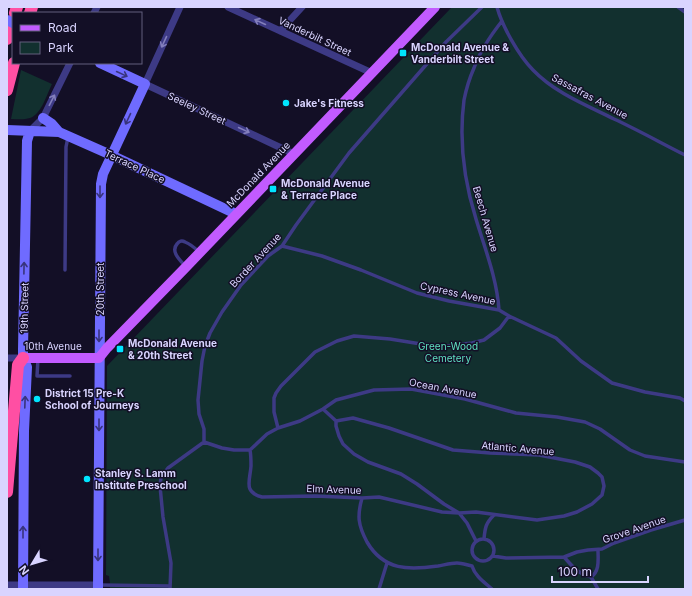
<svg xmlns="http://www.w3.org/2000/svg" width="692" height="596" font-family="Inter,sans-serif">
<style>
.green{fill:#12302f}
.lines{fill:none;stroke-linecap:round;stroke-linejoin:round}
.lane{stroke:#3d3a85;stroke-width:3.5}
.street{stroke:#3d3a85;stroke-width:7}
.secondary{stroke:#6f6bff;stroke-width:10}
.primary{stroke:#c25bff;stroke-width:10}
.highway{stroke:#ff4fa3;stroke-width:12}
.secondary-bridge{stroke:#6f6bff;stroke-width:10}
.oneway{stroke:#837fbc}
.oneway2{stroke:#38347d}
.poi-dot{fill:#00e5ff;stroke:#130f26;stroke-width:1.5}
.labels{text-anchor:middle;dominant-baseline:central;stroke-width:3;stroke-linejoin:round;paint-order:stroke}
.street-label{font-size:10px;fill:#d9d4ff;stroke:#130f26}
.poi-label{font-size:10px;font-weight:bold;fill:#d9d4ff;stroke:#130f26;text-anchor:start}
.park-label{font-size:10px;fill:#5fe0c0;stroke:#130f26}
</style>
<rect width="100%" height="100%" fill="#130f26"/>
<path class="green" d="M452,7H685V589H110V583L109,576L106,575L107,366Z
M21,70L52,84C47,94 41,115 30,118C24,120 17,119 11,119Z"/>
<g class="lines">
<path class="lane" d="M497,7C502,26 519,56 533,70C555,93 586,105 614,119C638,130 661,143 685,155
M678,7L685,12
M282,246L322,256L361,270L417,293L449,301L499,310L509,316L556,338L581,361L612,383L645,392L680,398L685,401
M186,267C181,261 170,252 177,244C179,241 182,240 185,242C190,244 195,248 199,252
M65,270L66,147L68,137
M499,310C497,279 485,249 476,219C464,181 459,139 464,100C466,90 470,77 474,68C480,51 491,35 502,21
M38,359L37,376H70
M323,409L336,421V426L339,436L343,444L354,454L368,462L401,474L417,484L444,504L459,513L467,523L476,541
M278,428L274,412V398L276,393L281,386L315,352L337,341L354,336L390,339L421,344L447,346L472,343L484,340L500,328L509,316
M204,442L222,448L234,450H250L267,434L278,428L300,421L323,409L336,400L374,390L411,389L465,399L516,413L557,417L585,422L600,429L630,450L645,456L685,462
M250,450C251,455 251,461 251,466C250,481 243,492 262,497L315,496L362,498L379,497L442,512L459,513L476,512L537,520L564,516L577,512L592,504L602,495L604,486L602,477L598,473L590,467L575,462L539,455L490,453L453,450L389,428L353,418L336,421
M362,498C357,516 358,525 367,542C384,571 409,570 438,566C444,565 451,563 457,563C462,563 467,565 472,566
M472 550a11 11 0 1 1 22 0a11 11 0 1 1-22 0Z
M484,539C485,527 486,523 494,515
M493,556L506,558L564,557L577,552L588,550L602,549L614,543L651,530L685,520
M564,557C573,567 578,574 591,577C600,571 598,559 598,550
M472,566C475,576 484,582 492,589
M591,577L598,589
M100,585L170,586
M170,589L171,563L163,517L160,486L161,477L168,468L204,442V429L199,414L198,400L202,361L205,346L210,333L222,312L241,285L268,256L282,246L296,225L349,153L446,42L482,7
M379,589L387,563"/>
<path class="street" d="M180,7L145,84L294,154
M228,7L372,73
M94,13L97,7
M280,31L302,7
M30,131L43,118L70,63
M7,358H23
M7,585H98"/>
<path class="secondary" d="M43,118L52,124L59,132
M7,130L59,132L111,155L236,214
M23,589L24,431L27,367L23,358V349L27,141L30,131
M98,589L101,184L103,174L145,84L100,63"/>
<path class="primary" d="M23,358H99L107,348L186,267L435,7"/>
<path class="highway" d="M15,13L17,7
M30,13L32,7
M7,39L13,20
M7,90L14,63
M7,492L18,365L23,358"/>
<path class="secondary-bridge" d="M7,20L13,23"/>
</g>
<defs><path id="oneway-shaft" d="M-6 0H5M1.5-3L5.5 0L1.5 3" fill="none" stroke-width="1.6" stroke-linecap="round" stroke-linejoin="round"/></defs>
<g class="oneway">
<use href="#oneway-shaft" transform="translate(260 22) rotate(-155)"/>
<use href="#oneway-shaft" transform="translate(164 42) rotate(115)"/>
<use href="#oneway-shaft" transform="translate(52 100) rotate(-63)"/>
<use href="#oneway-shaft" transform="translate(244 130) rotate(25)"/>
</g>
<g class="oneway2">
<use href="#oneway-shaft" transform="translate(122 74) rotate(25)"/>
<use href="#oneway-shaft" transform="translate(128 119) rotate(115)"/>
<use href="#oneway-shaft" transform="translate(100 192) rotate(90)"/>
<use href="#oneway-shaft" transform="translate(24 268) rotate(-89)"/>
<use href="#oneway-shaft" transform="translate(99 336) rotate(90)"/>
<use href="#oneway-shaft" transform="translate(25 402) rotate(-88)"/>
<use href="#oneway-shaft" transform="translate(99 425) rotate(90)"/>
<use href="#oneway-shaft" transform="translate(23 532) rotate(-90)"/>
<use href="#oneway-shaft" transform="translate(98 555) rotate(90)"/>
</g>
<g class="poi-dot">
<rect x="399" y="49" width="8" height="8" rx="2"/>
<circle cx="286" cy="103" r="4"/>
<rect x="269" y="185" width="8" height="8" rx="2"/>
<rect x="116" y="345" width="8" height="8" rx="2"/>
<circle cx="37" cy="399" r="4"/>
<circle cx="87" cy="479" r="4"/>
</g>
<g class="labels">
<g class="street-label">
<text transform="translate(315 36) rotate(25)">Vanderbilt Street</text>
<text transform="translate(590 96) rotate(28)">Sassafras Avenue</text>
<text transform="translate(197 108) rotate(25)">Seeley Street</text>
<text transform="translate(135 166) rotate(25)">Terrace Place</text>
<text transform="translate(258 174) rotate(-46)">McDonald Avenue</text>
<text transform="translate(486 219) rotate(74)">Beech Avenue</text>
<text transform="translate(255 260) rotate(-47)">Border Avenue</text>
<text transform="translate(100 289) rotate(-90)">20th Street</text>
<text transform="translate(458 293) rotate(12)">Cypress Avenue</text>
<text transform="translate(24 308) rotate(-89)">19th Street</text>
<text x="53" y="346">10th Avenue</text>
<text transform="translate(443 388) rotate(11)">Ocean Avenue</text>
<text transform="translate(518 448) rotate(5)">Atlantic Avenue</text>
<text transform="translate(334 489) rotate(2)">Elm Avenue</text>
<text transform="translate(634 529) rotate(-19)">Grove Avenue</text>
</g>
<g class="poi-label">
<text x="411" y="47">McDonald Avenue &amp;<tspan x="411" dy="12">Vanderbilt Street</tspan></text>
<text x="294" y="103">Jake's Fitness</text>
<text x="281" y="183">McDonald Avenue<tspan x="281" dy="12">&amp; Terrace Place</tspan></text>
<text x="128" y="343">McDonald Avenue<tspan x="128" dy="12">&amp; 20th Street</tspan></text>
<text x="45" y="393">District 15 Pre-K<tspan x="45" dy="12">School of Journeys</tspan></text>
<text x="95" y="473">Stanley S. Lamm<tspan x="95" dy="12">Institute Preschool</tspan></text>
</g>
<g class="park-label">
<text x="448" y="346">Green-Wood<tspan x="448" dy="12">Cemetery</tspan></text>
</g>
</g>
<rect width="692" height="596" fill="none" stroke="#d9d4ff" stroke-width="16"/>
<rect x="12" y="12" width="130" height="52" fill="#130f26" stroke="#625e7d"/>
<rect x="20" y="25" width="20" height="6" fill="#c25bff" stroke="#625e7d"/>
<text x="48" y="32" font-size="12" fill="#d9d4ff">Road</text>
<rect x="20" y="42" width="20" height="12" fill="#12302f" stroke="#625e7d"/>
<text x="48" y="52" font-size="12" fill="#d9d4ff">Park</text>
<g transform="translate(32 564) rotate(232)" stroke="#130f26" stroke-width="3" paint-order="stroke">
<path d="M0-3L7 15L0 10L-7 15Z" fill="#d9d4ff"/>
<text y="-6" font-size="11" font-weight="bold" text-anchor="middle" fill="#d9d4ff">N</text>
</g>
<path d="M552 576v6h96v-6" fill="none" stroke="#d9d4ff" stroke-width="2"/>
<text x="558" y="576" font-size="12" fill="#d9d4ff" stroke="#130f26" stroke-width="3" paint-order="stroke">100 m</text>
</svg>
